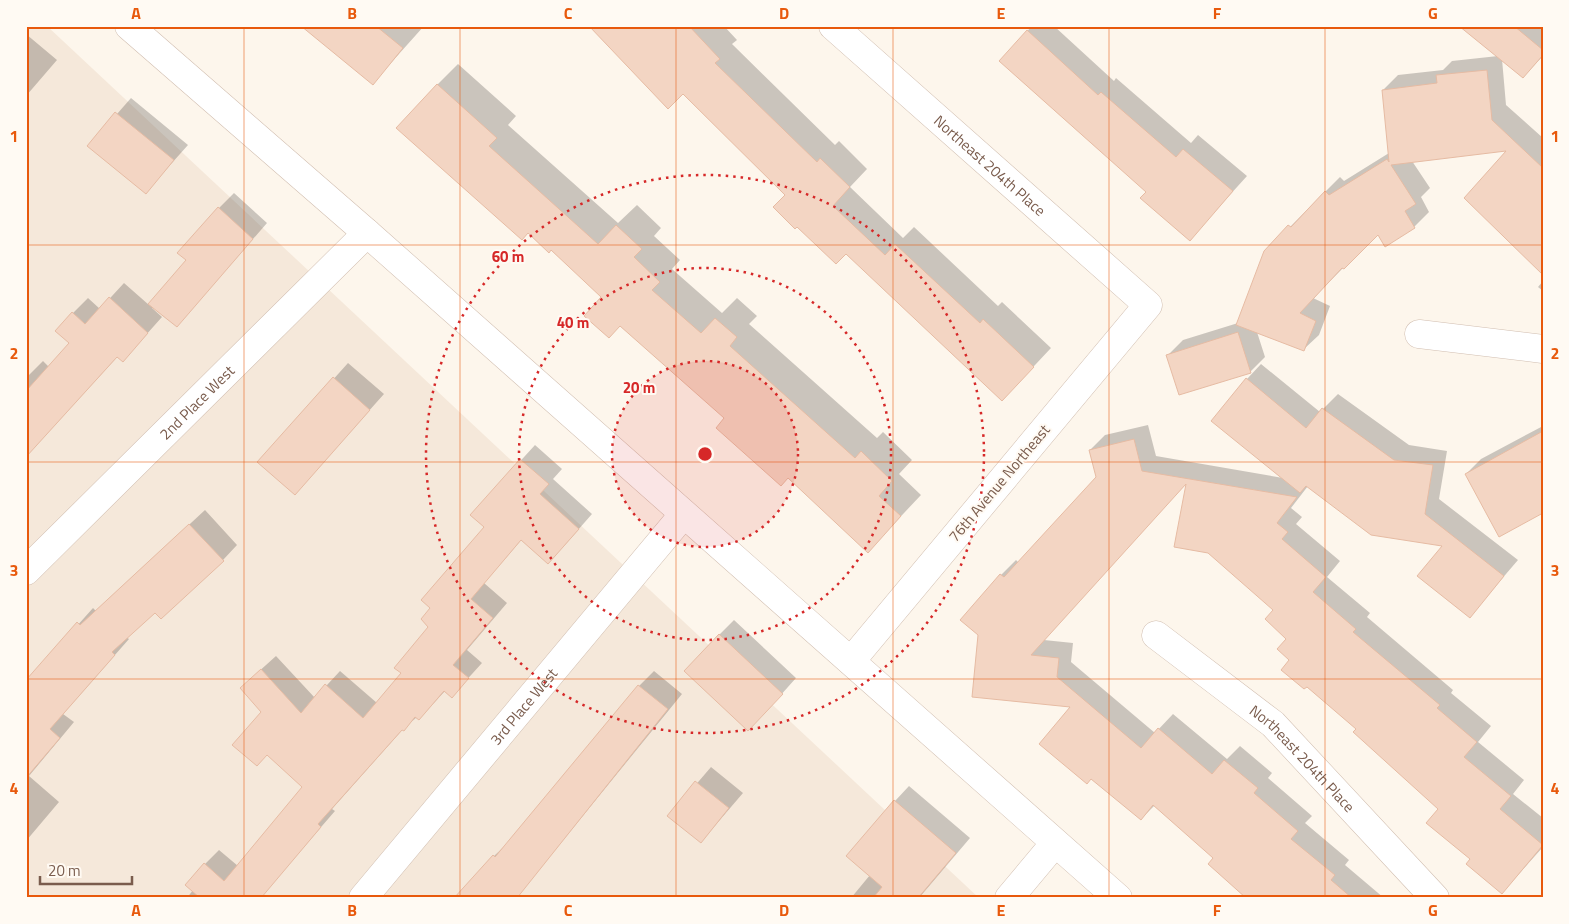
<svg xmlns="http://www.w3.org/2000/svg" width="1569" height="924" font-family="'Titillium Web',sans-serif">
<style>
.residential{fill:#f5e8da}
.shadow{fill:#0003}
.building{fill:#f3d5c3;stroke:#e6bba3}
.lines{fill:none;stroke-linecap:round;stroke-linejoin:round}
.minor-casing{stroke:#d1beb0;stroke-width:29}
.minor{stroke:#fff;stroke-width:28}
.grid{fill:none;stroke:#e8590c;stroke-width:1;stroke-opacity:0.55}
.ring{fill:none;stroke:#d62828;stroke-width:2.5;stroke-dasharray:2.5 5}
.labels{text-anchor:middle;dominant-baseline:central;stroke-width:4;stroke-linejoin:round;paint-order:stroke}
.street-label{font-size:15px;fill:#7a5c4d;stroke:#fffaf3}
.centre{fill:#d62828;stroke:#fffaf3;stroke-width:2.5}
.ring-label{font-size:15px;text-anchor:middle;font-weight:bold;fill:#d62828;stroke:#fffaf3;stroke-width:4;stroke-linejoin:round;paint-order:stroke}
.neatline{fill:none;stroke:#e8590c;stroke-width:2}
.grid-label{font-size:16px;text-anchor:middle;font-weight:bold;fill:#e8590c}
</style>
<rect width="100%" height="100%" fill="#fdf6ec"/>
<path class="residential" d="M26,26H47L979,898H26Z"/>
<path class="shadow" d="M303,26H424L373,83Z
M591,26H724L737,40L732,44L835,145L839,141L867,169L850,187L903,238L914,227L998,306L1002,302L1051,348L1020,381L787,195L683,93Z
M1032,26H1054L1114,81L1116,78L1191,143L1198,135L1247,176L1190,239L1148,192L1001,60Z
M1482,26H1543V56L1523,77L1502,59L1506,105L1543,138V273L1510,149L1412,161L1430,188L1421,197L1429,212L1414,227L1386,245L1378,233L1313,298L1330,306L1319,335L1304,349L1257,332L1265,357L1250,372L1168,355L1183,340L1238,323L1265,252L1340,177L1344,181L1389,153L1383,90L1398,75L1443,70L1452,61L1498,56Z
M26,34L57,60L26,96Z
M458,64L516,116L508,125L618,223L637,205L661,228L654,236L680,260L672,269L722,313L737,298L757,316L749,324L877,438L883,432L912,460L899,474L921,495L888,530L789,477L603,297L437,85Z
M131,98L188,145L146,192L89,146Z
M234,193L267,223L177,326L154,307L152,308L162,317L137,345L118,356L26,456V378L43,361L49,367L70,343L73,313L88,298L100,309L124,283L149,305L187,260L219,208Z
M1543,281V291L1538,287Z
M348,363L384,394L309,478L259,462Z
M1261,364L1320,412L1338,394L1409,445L1447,451L1439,499L1518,560L1470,616L1444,545L1308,486L1291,508L1302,517L1296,524L1340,561L1327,577L1370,613L1367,617L1453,690L1451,693L1491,726L1478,742L1524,780L1513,794L1543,818V847L1502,893L1472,859L1439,809L1291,660L1288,639L1275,610L1187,482L1044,640L1073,643L1071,662L1155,733L1173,714L1227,759L1240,746L1272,773L1268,778L1312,816L1305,823L1349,860L1345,865L1384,898H1248L1215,858L1155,805L1141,819L1072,706L973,696L1001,575L1016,560L1019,563L1097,477L1090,450L1105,435L1148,425L1156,456L1283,478L1247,379Z
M1543,426V512L1466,474L1481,459Z
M535,445L562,469L553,479L592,514L563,547L522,539L484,583L507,603L467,650L482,663L452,696L445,691L419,719L417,717L403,729L332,809L335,811L276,879L249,898H187L193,890L205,864L219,850L238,866L304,787L262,712L256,674L276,656L315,698L340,671L377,703L402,673L430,627L432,608L485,527L471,515Z
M205,510L237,545L223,560L155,611L126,637L129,639L63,714L74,722L29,776L59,802L26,841V683L93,608L96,611Z
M734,620L796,678L763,715L719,635Z
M654,671L682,694L516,898L494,856L509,842L639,686Z
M711,767L743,793L701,842L669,816Z
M909,786L970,838L919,898H851L870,875L895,801Z"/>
<path class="building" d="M301,26H376L403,48L373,85Z
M589,26H689L720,59L715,63L817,162L820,158L850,187L833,206L885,255L895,244L980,323L983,319L1034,367L1002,401L846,254L836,264L797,227L795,229L773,207L785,195L683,94L668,109Z
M1459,26H1514L1543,50V55L1523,78Z
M1027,30L1098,95L1101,92L1176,157L1183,149L1233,191L1190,241L1140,198L1146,192L999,61Z
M1487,70L1492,120L1543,168V275L1464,198L1506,151L1391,165L1416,204L1405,211L1415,228L1385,247L1378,235L1344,269L1342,268L1300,313L1316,321L1304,351L1236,325L1264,251L1288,225L1291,227L1325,191L1329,195L1387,159L1389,162L1382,90L1437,83L1436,75Z
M437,84L497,138L489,146L598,244L616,225L642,249L634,257L660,282L652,290L701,333L715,318L737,337L730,346L855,458L861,451L892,481L879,496L901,516L868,553L788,478L781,486L716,428L724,418L620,326L609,338L584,316L601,297L551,250L549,253L528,233L522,240L396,128Z
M115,112L174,160L146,194L87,146Z
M218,207L253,239L177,327L148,304L186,260L177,253Z
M109,297L148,333L123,362L117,357L26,457V391L69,343L55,331L72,312L85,324Z
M1238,332L1251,373L1179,395L1166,355Z
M333,377L370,410L295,495L257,462Z
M1246,378L1306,428L1322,408L1394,460L1433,465L1425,514L1504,576L1470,618L1417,576L1442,546L1371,535L1306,486L1300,493L1211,421Z
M1543,431V513L1499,537L1465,474Z
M1134,439L1142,471L1297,497L1277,523L1288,532L1282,539L1326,577L1313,592L1356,629L1353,632L1440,705L1437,708L1477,742L1464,757L1511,796L1500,809L1543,845L1502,894L1466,864L1470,859L1426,823L1438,809L1353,732L1356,729L1307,687L1304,689L1281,670L1289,660L1277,649L1286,639L1265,619L1273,610L1208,553L1174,547L1186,484L1031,655L1059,658L1057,677L1141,748L1158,728L1212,774L1224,760L1258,788L1254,793L1298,831L1291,839L1335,875L1331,880L1352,898H1246L1208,864L1213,858L1153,805L1141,820L1091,779L1087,784L1039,744L1070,707L972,697L978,635L960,620L1000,574L1004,577L1096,477L1089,450Z
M520,459L549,484L540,494L579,529L548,564L521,540L471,599L493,618L453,665L469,678L452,698L444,691L419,720L415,717L404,731L402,730L318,824L321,827L261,898H200L185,885L204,863L224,881L302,787L267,755L257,766L232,745L261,712L240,688L261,669L301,713L325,684L363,718L401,673L394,668L428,627L421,619L430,608L421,600L484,527L470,515Z
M189,524L224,561L161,619L155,613L112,652L115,655L50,729L60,738L26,778V680L77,622L80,625Z
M719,634L783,694L748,731L684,671Z
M638,685L668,709L517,898H454L493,855L495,857Z
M695,781L729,808L701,843L667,816Z
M894,800L956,853L918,898H873L882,887L846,856Z"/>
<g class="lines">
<defs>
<g id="minor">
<path d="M129,26L367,233L1118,898"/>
<path id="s1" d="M833,26L1148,305L851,661"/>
<path d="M1419,334L1543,349"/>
<path id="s2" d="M26,571L367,233"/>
<path id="s3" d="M1156,635L1273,724L1435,898"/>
<path id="s4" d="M363,898L683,515"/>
<path d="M1009,898L1055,843"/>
</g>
</defs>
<use href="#minor" class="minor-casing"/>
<use href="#minor" class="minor"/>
</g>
<path class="grid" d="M244,26V898M460,26V898M676,26V898M893,26V898M1109,26V898M1325,26V898M26,245H1543M26,462H1543M26,679H1543"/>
<circle cx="705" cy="454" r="93" fill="#d62828" fill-opacity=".12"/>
<g class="ring">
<circle cx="705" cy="454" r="93"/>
<circle cx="705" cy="454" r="186"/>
<circle cx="705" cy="454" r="279"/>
</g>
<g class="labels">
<g class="street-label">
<text stroke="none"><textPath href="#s1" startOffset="210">Northeast 204th Place</textPath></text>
<text stroke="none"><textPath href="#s2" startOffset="240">2nd Place West</textPath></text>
<text transform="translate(999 483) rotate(-50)">76th Avenue Northeast</text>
<text stroke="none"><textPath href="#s4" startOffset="250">3rd Place West</textPath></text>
<text stroke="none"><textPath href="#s3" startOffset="192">Northeast 204th Place</textPath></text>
</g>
</g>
<circle cx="705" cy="454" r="8" class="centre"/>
<g class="ring-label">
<text x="508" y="262">60 m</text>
<text x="573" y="328">40 m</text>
<text x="639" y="393">20 m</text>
</g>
<rect width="1569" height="924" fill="none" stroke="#fffaf3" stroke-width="55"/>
<path d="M40 876v8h92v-8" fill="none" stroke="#7a5c4d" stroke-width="2.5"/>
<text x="48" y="876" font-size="15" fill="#7a5c4d" stroke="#fffaf3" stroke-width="4" paint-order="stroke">20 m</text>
<rect x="28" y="28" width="1514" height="868" class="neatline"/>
<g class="grid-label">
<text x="136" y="19">A</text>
<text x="352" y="19">B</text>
<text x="568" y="19">C</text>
<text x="784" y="19">D</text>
<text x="1001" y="19">E</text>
<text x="1217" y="19">F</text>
<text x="1433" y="19">G</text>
<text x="14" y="142">1</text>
<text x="1555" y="142">1</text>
<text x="14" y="359">2</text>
<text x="1555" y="359">2</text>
<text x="14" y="576">3</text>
<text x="1555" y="576">3</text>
<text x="14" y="794">4</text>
<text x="1555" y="794">4</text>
<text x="136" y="916">A</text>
<text x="352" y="916">B</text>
<text x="568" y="916">C</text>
<text x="784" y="916">D</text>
<text x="1001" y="916">E</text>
<text x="1217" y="916">F</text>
<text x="1433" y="916">G</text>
</g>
</svg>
